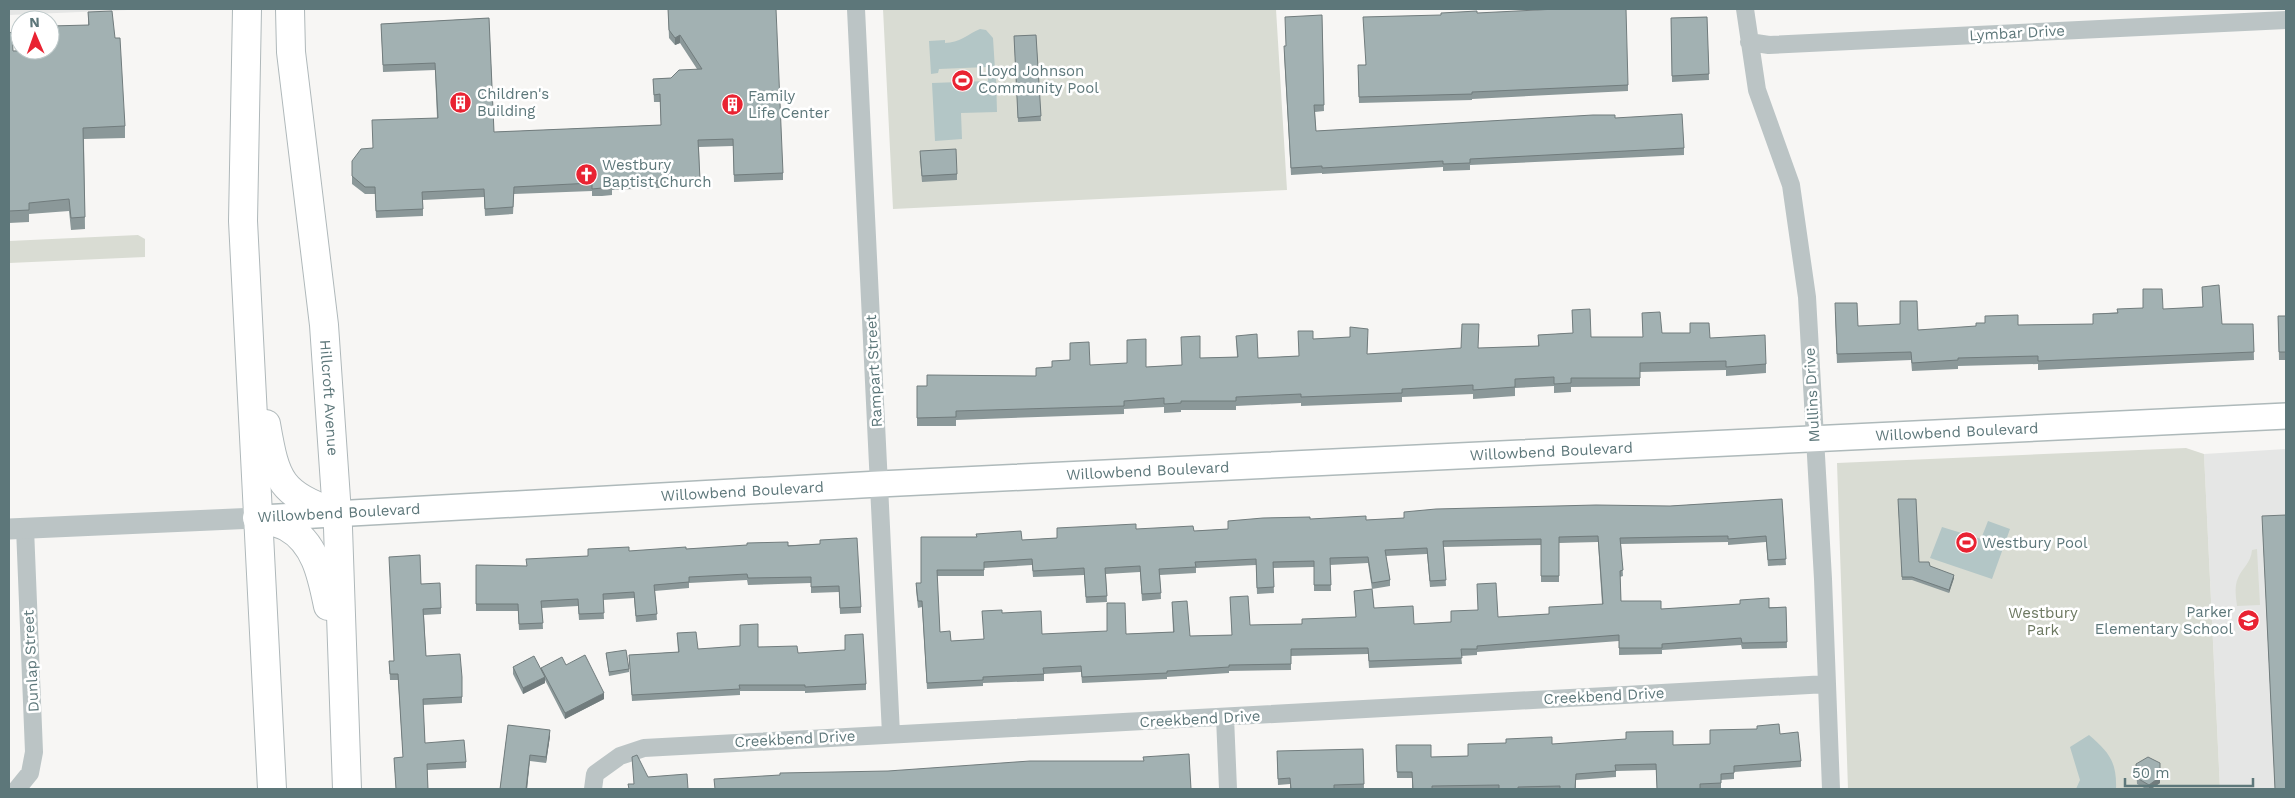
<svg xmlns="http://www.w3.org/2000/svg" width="2295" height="798" font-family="'Work Sans',sans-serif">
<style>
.built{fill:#e5e6e5}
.green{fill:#d9dcd3}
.water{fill:#b3c6c6}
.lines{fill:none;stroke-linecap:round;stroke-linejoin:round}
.secondary-casing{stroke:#aeb9ba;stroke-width:28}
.primary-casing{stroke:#afb8ba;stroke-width:30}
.minor{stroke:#bbc4c5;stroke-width:18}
.tertiary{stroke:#bbc4c5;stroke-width:21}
.secondary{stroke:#fff;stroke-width:25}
.primary{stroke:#fff;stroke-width:28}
.wall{fill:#8b9899;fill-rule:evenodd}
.shaded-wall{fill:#717c7d}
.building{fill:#a2b1b2;stroke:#717c7d;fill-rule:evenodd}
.labels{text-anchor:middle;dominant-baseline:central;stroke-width:5;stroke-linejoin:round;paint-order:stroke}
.street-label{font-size:15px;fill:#5d777a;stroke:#fff}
.poi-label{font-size:15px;fill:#5d777a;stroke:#fff;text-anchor:start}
.park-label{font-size:15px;fill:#6c7860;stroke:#fff}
</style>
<rect width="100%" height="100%" fill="#f7f6f4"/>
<path class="built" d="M9,9H152L9,15Z
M2286,449V789H2220L2204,454Z"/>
<path class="green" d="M883,9H1276L1287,190L893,209Z
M138,235L145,239V257L9,263V241Z
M2186,448L2204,454L2220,789H1848L1837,463Z
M2257,549L2260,605L2237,606C2236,597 2234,587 2238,578C2242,568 2251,563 2252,550Z"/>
<path class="water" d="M980,29L986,30L993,38L995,70L987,71V67L939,69L938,73L931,74L929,41L945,40V43C959,43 968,34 980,29Z
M996,77L997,112L961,113L962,139L935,141L932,83L988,81V78Z
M1988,521L2010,529L1992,579L1930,558L1942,527L1981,539Z
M2089,735C2109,752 2117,762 2116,789H2076L2080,780L2070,747Z"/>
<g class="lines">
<defs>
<g id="secondary">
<path id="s1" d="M261,518L879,484L2286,416"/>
</g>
<g id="primary">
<path d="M247,9L243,221L272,789"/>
<path id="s2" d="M290,9L291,52L324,325L338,528L347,789"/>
<path d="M266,424C276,482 280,493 337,514"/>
<path d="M257,518C267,521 278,522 287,527C316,543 322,577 328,606"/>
</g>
</defs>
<use href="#secondary" class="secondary-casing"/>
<use href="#primary" class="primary-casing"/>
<path class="minor" d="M856,9L891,734
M1745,9L1757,90L1791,185L1807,297L1823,579L1831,789
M1749,42L1769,45L2286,20
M1225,717L1228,789
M17,789L30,773L34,752L25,528
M593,789L595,774L620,756L644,748L1827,684"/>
<path class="tertiary" d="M9,529L257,518"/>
<use href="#secondary" class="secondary"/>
<use href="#primary" class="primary"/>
</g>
<path class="wall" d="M668,9L783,173V180L734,182L733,146L699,147L700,186L612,190V195L602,196H592V191L514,194L513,214L485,216L484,197L423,200V216L376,218L375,194H365L352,184V161L372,148L437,118L435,70L383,72L381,24L489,18L494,132L661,125L660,102H654L653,79L671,78L697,69L680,43L675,45L669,38Z
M88,12L115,38L125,126V138L84,139L85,229L71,230L69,211L29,214V222L9,223V33L13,51L50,50L88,25Z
M1477,13L1628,85V91L1472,99V100L1359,103L1358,71L1365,65L1441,15Z
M1322,15L1324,111L1315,112L1316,131L1615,118L1684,148V155L1470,165V170L1443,171V167L1322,174V173L1291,175L1284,53L1286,46Z
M1707,17L1709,80L1672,82L1671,18Z
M1036,35L1041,121L1018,122L1014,36Z
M920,157L957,174V180L922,182Z
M2202,287L2222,324H2253L2254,360L2038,370V364L1958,366V369L1912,371L1911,360L1837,363L1835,312L1858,326L1918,330L2018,325L2093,324V314L2203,307Z
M1572,310L1591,337H1643L1642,313L1662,333L1710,338L1766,364V373L1726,376V370L1640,372V386L1571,387V392L1554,393V386L1515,388V396L1473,399V394L1402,397V402L1301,406V403L1236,406V410H1181V412L1164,413V407L1124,409V414L956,420V426H917V386H927L1036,376L1052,367V361L1090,365L1146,367L1182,365L1200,358L1237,357L1236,336L1258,358L1299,356L1313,339L1368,337L1367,354L1538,346V335L1573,333Z
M2278,316H2286V360H2279Z
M1782,499L1786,565L1768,566L1766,542L1728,545V542L1621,544L1623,576L1620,577L1621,601L1661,609L1786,607L1787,648L1742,649L1741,645L1662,650V654L1619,655V641L1477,652V655L1461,656L1462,664L1369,668L1368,654L1291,656V670L1229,671V673L1167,677V679L1082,683L1081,672L1044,674V681L983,683V686L927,689L922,607L918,608L916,590V583H921V537L1022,540L1057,538L1136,529L1194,531L1228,529L1310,519L1366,520L1670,506ZM1598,542L1602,604L1549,614L1498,617L1451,622L1414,624L1374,608L1372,589L1390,586V580L1386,556L1427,554L1430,587L1446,586L1444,547L1541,545V582H1559V543ZM1368,563L1372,589L1354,591L1356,617L1302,624L1250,625L1230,597L1232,635L1190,636L1172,602L1173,632L1126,634H1042L1002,613L984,639L951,641L940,632L937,576H984V568L1032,565L1033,577L1084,575L1086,603L1107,602L1106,574L1140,572L1142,601L1161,599L1160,575L1196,573V568L1256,565L1257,594L1274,593L1273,568L1314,567V591H1331L1330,565Z
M1898,499L1919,562L1930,566L1954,578L1949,593L1912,580H1902Z
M2262,516L2286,789H2275Z
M820,544L861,607V613L840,614L839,592L811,593V583L748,585L747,580L689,583V588L655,591L657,620L636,622L634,598L603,600L604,619L579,620L578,606L542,608L543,629L519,630L518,611H476V565L526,566L588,556L629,551Z
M421,584L441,608V614L424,615L426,656L462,677V703L423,705L425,743L466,762V768L427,770L428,789H396L394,758L403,757L398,680H390L389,661H394Z
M677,633L698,649L758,647L798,653L866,684V690L805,693V691H740V695L632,701L629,655L678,652Z
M606,653L629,669V672L609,676Z
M566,665L604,699L565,719L545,680V683L523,694L513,674V667L541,670V668Z
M508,725L550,736L546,763L530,761L527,789H500Z
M1780,734L1801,761V767L1734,772V779L1721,780V789H1657L1656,770L1616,771V777L1576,780V789H1412V778H1397L1396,745L1431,757L1468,756L1552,744L1673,745L1710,744Z
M1363,749L1364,789H1290V784L1278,785L1277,757Z
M2136,764L2160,783L2151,789H2146L2137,784Z"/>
<path class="shaded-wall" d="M680,35V43L675,45V38Z
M1954,575V578L1949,593V590Z
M545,677V683L523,694V688Z
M604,693V699L565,719V713Z
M550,730V736L546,763V757Z
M530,755L527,789H526Z
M2160,777V783L2151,789H2149V785Z"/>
<path class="building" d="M668,9H776L783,173L734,175L733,139L698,140L700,179L612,182V188H602L592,189V183L514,187L513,207L485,209L484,189L422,192L423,209L376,211L375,187H365L352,176V161L361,149L373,148L372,120L438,118L435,63L383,65L381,24L489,18L494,132L661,125L660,94L654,95L653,79L671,78L679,70L702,69L680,35L675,38L669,30Z
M1557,9H1626L1628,85L1472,92V94L1359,97L1358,65H1366L1363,17L1441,15V13L1477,11V13Z
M112,11L115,38H120L125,126L83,128L85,217L71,218L69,199L29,203V210L9,211V33L12,32L13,51L50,50V26L89,25L88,12Z
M1322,15L1324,105H1314L1316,131L1593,115H1615V118L1682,114L1684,148L1470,159V163L1443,164V161L1322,168V166L1291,168L1284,46H1286L1285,17Z
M1707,17L1709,74L1672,76L1671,18Z
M1036,35L1041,116L1018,118L1014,36Z
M956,149L957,174L922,176L920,151Z
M2219,285L2222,324H2253L2254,352L2038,361V356L1958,358V360L1912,363L1911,352L1837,354L1835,303H1857L1858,326L1900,324V301H1917L1918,330L1976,326V323H1985V316L2018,315V325L2093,324V314L2118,313L2117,309L2143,308V289H2162L2163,309L2203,307L2202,287Z
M1590,309L1591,337H1643L1642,313L1660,312L1662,333H1690V323H1709L1710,338L1765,335L1766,364L1726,367V361L1640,363V378H1571V383L1554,384V377L1515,379V387L1473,390V385L1402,389V393L1301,397V394L1236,397V401H1181V403L1164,404V398L1124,401V406L956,411V417L917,418V386H927V375L1036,376V368L1052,367V361L1070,360V343L1089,342L1090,365L1127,363V340L1146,339V367L1182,365L1181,337L1200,336V358L1238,357L1236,336L1257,334L1258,358L1299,356L1298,331H1313V339L1350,337V327L1368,329L1367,354L1461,348L1462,324H1479L1478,348L1539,346L1538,335L1573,333L1572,310Z
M2278,316H2286V352H2279Z
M1782,499L1786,559L1768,560L1766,536L1728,539V536L1620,538L1623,570L1620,571L1621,601H1661V609L1740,604V600L1769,598V608L1786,607L1787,642L1742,643L1741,638L1662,644V648H1619V635L1477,646V649H1461L1462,658L1369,661L1368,648L1291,649V664L1229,665V667L1167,671V673L1082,677L1081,666L1043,668L1044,674L983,677V680L927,683L922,601H918L916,583H921V537H977L976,534L1021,531L1022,540L1057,538V528L1136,524V529L1193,526L1194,531L1228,529V521L1263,518L1310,517V519L1366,516V520L1404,518V512L1436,509L1596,505L1670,506ZM1598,536L1603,604L1549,607V614L1498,617L1496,583L1477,584L1478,610L1451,611V622L1414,624L1413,606L1374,608L1372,589L1354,591L1356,617L1302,619V624L1250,625L1248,596L1230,597L1232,635L1190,636L1187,601L1172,602L1174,632L1126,634L1125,603H1107V631L1042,634L1041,611L1002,613V610L982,611L984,639L951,641L950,631L940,632L937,570H984V562L1032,559L1033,571L1084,568L1086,597L1107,596L1105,568L1140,566L1142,594L1161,593L1159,569L1196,567L1195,562L1256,559L1257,588L1274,587L1273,562L1314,561V585H1331L1330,558L1368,557L1372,583L1390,580L1385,550L1427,548L1430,581L1446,580L1443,541L1541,539V576H1559V537Z
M1898,499H1916L1919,562H1929L1930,566L1954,575L1949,590L1912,577H1902Z
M2286,515V789H2275L2262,516Z
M857,538L861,607L840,608L839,586L811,587V577L748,578L747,574L689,577V582L654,585L657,614L636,616L634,592L603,594L604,613L579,614L578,599L541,601L543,623L519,624L518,604H476V565L527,566L526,559L588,556V549L629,547V551L686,547V549L747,545V543L788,542V546L820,544V540Z
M420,555L421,584L440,583L441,608L423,609L426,656L460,654L462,677V697L423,699L425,743L464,740L466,762L427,764L428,789H396L394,758L403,757L398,674H390L389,661H394L389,557Z
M758,624V647L797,646L798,653L845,650V635L863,634L866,684L805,687V685H739L740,689L632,695L629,655L679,652L677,633L696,632L698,649L740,646V625Z
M626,650L629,669L609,672L606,653Z
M585,655L604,693L565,713L541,668L562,657L566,665Z
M534,656L545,677L523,688L513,667Z
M1779,724L1780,734L1798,732L1801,761L1734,766V773L1721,774V783L1700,784V789H1657L1656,764L1615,765L1616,771L1576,774L1575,789H1560V786L1518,787V789H1499V785L1432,786V789H1413L1412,772H1397L1396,745H1431V757L1468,756V744L1506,743V739L1552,737V744L1626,739V732L1673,731V745L1710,744V730L1757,729V726Z
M508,725L550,730L546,757L530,755L526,789H500Z
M1363,749L1364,784L1334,785V789H1291L1290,778L1278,779L1277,751Z
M1189,754L1191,789H715L714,779L780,775V773L888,771L1030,761H1144L1143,757Z
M637,755L648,777L687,774L688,789H629L628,784H634L632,757Z
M2148,757L2160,763V777L2149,785L2137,778L2136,764Z"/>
<defs>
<symbol id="stadium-disc" viewBox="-11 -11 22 22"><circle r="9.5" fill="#e92332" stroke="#fff"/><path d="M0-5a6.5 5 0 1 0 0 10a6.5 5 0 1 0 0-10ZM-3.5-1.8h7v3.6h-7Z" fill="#fff"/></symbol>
<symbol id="building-disc" viewBox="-11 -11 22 22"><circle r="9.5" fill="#e92332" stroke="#fff"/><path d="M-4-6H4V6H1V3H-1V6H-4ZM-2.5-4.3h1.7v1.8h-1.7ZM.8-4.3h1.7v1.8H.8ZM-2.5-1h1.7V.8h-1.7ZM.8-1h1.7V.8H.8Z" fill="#fff"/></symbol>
<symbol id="church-disc" viewBox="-11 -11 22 22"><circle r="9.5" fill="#e92332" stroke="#fff"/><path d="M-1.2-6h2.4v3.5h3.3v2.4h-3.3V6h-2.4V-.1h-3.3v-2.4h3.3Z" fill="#fff"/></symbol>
<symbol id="school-disc" viewBox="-11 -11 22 22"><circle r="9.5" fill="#e92332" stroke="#fff"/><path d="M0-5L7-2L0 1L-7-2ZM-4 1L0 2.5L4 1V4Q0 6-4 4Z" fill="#fff"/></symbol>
</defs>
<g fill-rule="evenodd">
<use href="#stadium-disc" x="950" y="68" width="25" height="25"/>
<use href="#building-disc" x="448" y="90" width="25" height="25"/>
<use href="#building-disc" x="720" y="92" width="25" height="25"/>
<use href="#church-disc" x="574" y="162" width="25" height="25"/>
<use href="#stadium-disc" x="1954" y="530" width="25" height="25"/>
<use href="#school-disc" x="2236" y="608" width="25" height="25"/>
</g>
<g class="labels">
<g class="street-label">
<text transform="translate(2017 33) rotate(-3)">Lymbar Drive</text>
<text transform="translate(874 371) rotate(-93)">Rampart Street</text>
<text transform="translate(1812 395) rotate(-93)">Mullins Drive</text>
<text stroke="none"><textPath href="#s2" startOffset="391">Hillcroft Avenue</textPath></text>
<text stroke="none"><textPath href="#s1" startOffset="1698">Willowbend Boulevard</textPath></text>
<text stroke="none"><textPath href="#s1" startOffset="1292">Willowbend Boulevard</textPath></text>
<text stroke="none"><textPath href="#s1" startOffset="888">Willowbend Boulevard</textPath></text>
<text stroke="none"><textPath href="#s1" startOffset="482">Willowbend Boulevard</textPath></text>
<text transform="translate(339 513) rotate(-3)">Willowbend Boulevard</text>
<text transform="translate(31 661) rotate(-93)">Dunlap Street</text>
<text transform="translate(1604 696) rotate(-3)">Creekbend Drive</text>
<text transform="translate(1200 719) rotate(-3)">Creekbend Drive</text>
<text transform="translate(795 739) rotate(-3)">Creekbend Drive</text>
</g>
<g class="poi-label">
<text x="978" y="71">Lloyd Johnson<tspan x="978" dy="17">Community Pool</tspan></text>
<text x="477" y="94">Children's<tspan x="477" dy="17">Building</tspan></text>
<text x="748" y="96">Family<tspan x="748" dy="17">Life Center</tspan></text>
<text x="602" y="165">Westbury<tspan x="602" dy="17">Baptist Church</tspan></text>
<text x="1982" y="543">Westbury Pool</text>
<text x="2233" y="612" text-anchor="end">Parker<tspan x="2233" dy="17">Elementary School</tspan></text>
</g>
<g class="park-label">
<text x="2043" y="613">Westbury<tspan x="2043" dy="17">Park</tspan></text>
</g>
</g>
<rect width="2295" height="798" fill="none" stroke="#5d777a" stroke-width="20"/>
<g transform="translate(35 35) rotate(358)"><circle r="24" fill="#ffffff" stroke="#bec9ca"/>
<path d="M0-4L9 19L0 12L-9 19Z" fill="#e92332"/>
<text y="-8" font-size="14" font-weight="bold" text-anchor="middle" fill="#5d777a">N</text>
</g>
<path d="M2125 778v8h128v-8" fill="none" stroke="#5d777a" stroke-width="2.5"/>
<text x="2132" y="778" font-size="15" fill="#5d777a" stroke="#ffffff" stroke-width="4" paint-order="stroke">50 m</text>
</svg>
